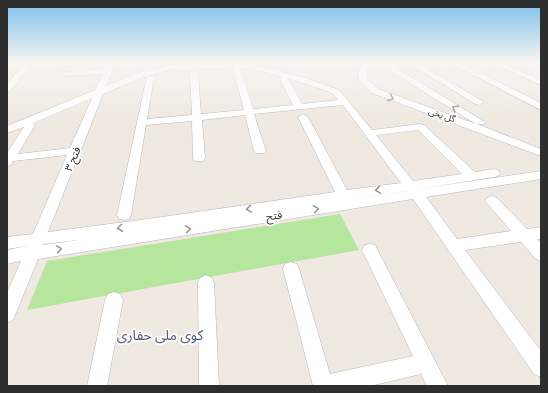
<svg xmlns="http://www.w3.org/2000/svg" width="548" height="393" font-family="'Roboto Condensed','Noto Sans Arabic',sans-serif">
<style>
.green{fill:#b6e59e}
.lines{fill:none;stroke-linecap:round;stroke-linejoin:round}
.minor-casing{stroke:#b4b7c1;stroke-width:1}
.minor{fill:#fff;fill-rule:evenodd}
.oneway{stroke:#969696}
.labels{text-anchor:middle;dominant-baseline:central;stroke-width:3.5;stroke-linejoin:round;paint-order:stroke}
.far-street-label{font-size:9px;fill:#2e2e2e;stroke:#fff}
.street-label{font-size:11px;fill:#2e2e2e;stroke:#fff}
.near-neighbourhood-label{font-size:14px;fill:#4d5680;stroke:#fff}
</style>
<rect width="100%" height="100%" fill="#efe9e1"/>
<path class="green" d="M340,214L359,250L27,310L47,261Z"/>
<g class="lines">
<defs>
<path id="minor" d="M7,63H13L7,65Z
M107,63H115L106,86L135,74L171,65L250,64L306,78L339,90L372,130L420,124L424,125L475,172L494,169L498,170L500,173L498,176L494,177L419,189L541,171V179L426,197L457,239L511,231L485,201L487,198L492,196L497,198L527,229L541,227V239H537L541,244V261L536,259L521,242L465,250L541,351V377L534,374L413,199L38,259L13,320L7,323V293L21,261L7,264V250L27,246L7,249V237L33,234L67,155L13,161L11,165L7,166V153L24,127L7,133V126L95,90L103,74L64,76L60,74L64,72L105,69ZM234,68L233,70L244,110L201,114L198,73L194,71L190,73L192,115L147,119L154,78L153,76H147L117,215L119,219L124,220L129,219L131,215L146,125L192,121L193,158L195,161H203L205,158L202,120L245,115L254,151L256,153H264L266,151L254,114L343,105L401,183L347,190L308,117L303,114L298,117L335,192L148,219L48,232L79,154L82,151L81,150L103,94L141,78L171,69ZM240,68H250L282,77L280,79L293,105L253,109ZM288,78L327,91L333,94L338,100L302,104ZM92,98L70,148L18,154L35,125L33,123ZM418,130L462,174L413,181L376,135ZM406,191H407L341,201ZM78,240L43,245V244Z
M364,63H372L366,72L367,79L378,89L476,124L392,72L387,63H395L398,69L485,122L484,124H477L541,149V156L372,93L359,80L358,72Z
M408,63H417L484,102L479,105L476,104Z
M450,63H460L541,103V110Z
M493,63H503L541,80V85Z
M535,63H541V66Z
M22,66H28L29,68L10,91L7,92V84Z
M370,244L375,245L448,386H427L421,374L370,386H313L283,269L285,264L291,262L297,264L299,269L330,374L413,356L362,250L365,245Z
M206,275L212,278L214,283L219,386H199L198,283L200,278Z
M114,292L120,294L123,300L107,386H87L105,300L108,294Z"/>
</defs>
<use href="#minor" class="minor-casing"/>
<use href="#minor" class="minor"/>
</g>
<defs><path id="oneway-chevron" d="M-2-3.5L2.5 0L-2 3.5" fill="none" stroke-width="1.6" stroke-linecap="round" stroke-linejoin="round"/></defs>
<g class="oneway">
<use href="#oneway-chevron" transform="translate(391 98) rotate(20)"/>
<use href="#oneway-chevron" transform="translate(455 108) rotate(-148)"/>
<use href="#oneway-chevron" transform="translate(378 190) rotate(171)"/>
<use href="#oneway-chevron" transform="translate(249 209) rotate(171)"/>
<use href="#oneway-chevron" transform="translate(316 209) rotate(-9)"/>
<use href="#oneway-chevron" transform="translate(120 228) rotate(173)"/>
<use href="#oneway-chevron" transform="translate(188 229) rotate(-9)"/>
<use href="#oneway-chevron" transform="translate(59 249) rotate(-9)"/>
</g>
<linearGradient id="sky" x2="0" y2="1"><stop stop-color="#7abfeb"/><stop offset="0.53" stop-color="#f8f5f2"/><stop offset="1" stop-color="#f8f5f2" stop-opacity="0"/></linearGradient>
<rect width="548" height="118" fill="url(#sky)"/>
<g class="labels">
<g class="far-street-label">
<text transform="translate(442 115) rotate(19)">گل یخی</text>
</g>
<g class="street-label">
<text transform="translate(73 159) rotate(-68)">فتح ۳</text>
<text transform="translate(274 216) rotate(-9)">فتح</text>
</g>
<g class="near-neighbourhood-label">
<text x="160" y="335">کوی ملی حفاری</text>
</g>
</g>
<rect width="548" height="393" fill="none" stroke="#2e2e2e" stroke-width="16"/>
</svg>
